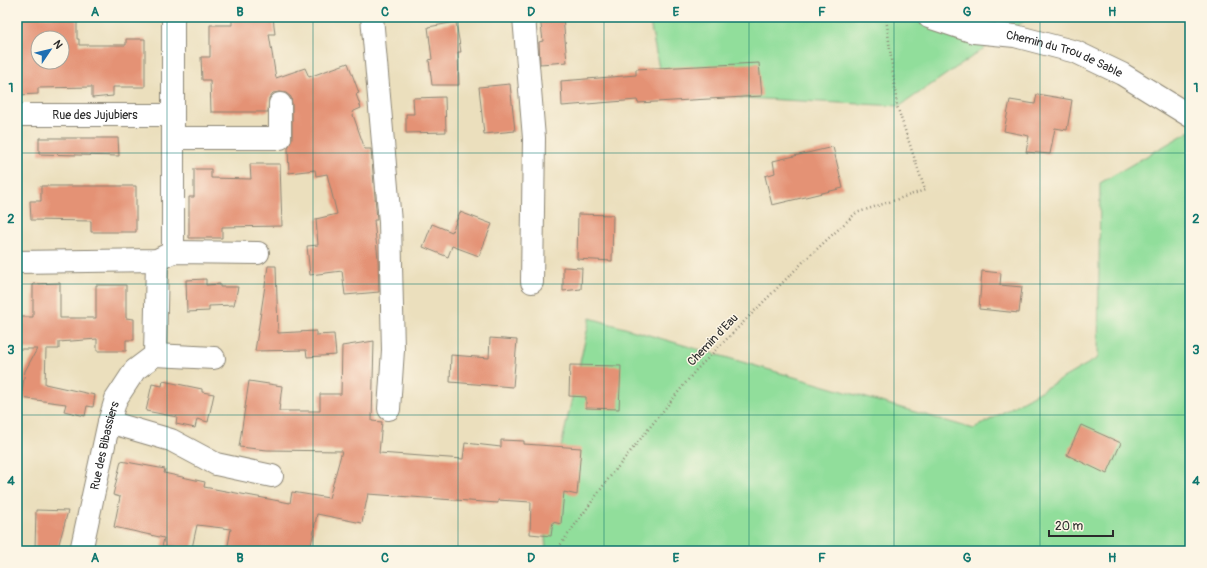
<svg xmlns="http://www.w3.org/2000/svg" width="1207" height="568" font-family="Pangolin,sans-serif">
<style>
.green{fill:#91de9b;stroke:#5e8463}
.building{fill:#e49275;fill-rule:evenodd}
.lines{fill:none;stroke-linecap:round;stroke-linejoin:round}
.minor-casing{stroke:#8b8574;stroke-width:24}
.path{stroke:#8b8574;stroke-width:2.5;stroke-dasharray:1 3;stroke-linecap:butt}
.minor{stroke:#fff;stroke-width:22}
.grid{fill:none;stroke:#0f766e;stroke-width:1;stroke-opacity:0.55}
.labels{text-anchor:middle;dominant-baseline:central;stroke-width:3;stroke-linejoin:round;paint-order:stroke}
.street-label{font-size:12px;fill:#2b2b2b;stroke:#fcf5e5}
.neatline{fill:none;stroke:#0f766e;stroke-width:1.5}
.grid-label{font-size:13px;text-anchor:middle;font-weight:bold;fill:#0f766e}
</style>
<rect width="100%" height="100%" fill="#fcf5e5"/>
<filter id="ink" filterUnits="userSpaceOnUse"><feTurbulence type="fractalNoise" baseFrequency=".025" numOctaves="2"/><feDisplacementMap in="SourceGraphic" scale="8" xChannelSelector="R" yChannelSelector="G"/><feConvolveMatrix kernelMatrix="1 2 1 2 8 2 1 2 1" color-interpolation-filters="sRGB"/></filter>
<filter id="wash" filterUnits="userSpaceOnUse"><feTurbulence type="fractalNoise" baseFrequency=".012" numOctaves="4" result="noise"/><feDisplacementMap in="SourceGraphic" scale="16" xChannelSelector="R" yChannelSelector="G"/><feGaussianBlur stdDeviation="0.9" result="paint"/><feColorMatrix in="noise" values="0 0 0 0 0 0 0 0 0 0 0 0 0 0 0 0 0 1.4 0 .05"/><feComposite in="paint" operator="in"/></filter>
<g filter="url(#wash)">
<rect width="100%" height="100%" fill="#ebdfbd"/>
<path class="green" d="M649,17H1030L900,106L664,94Z
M1190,131V551H546L544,523L590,318L974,429L1098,358L1100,183Z"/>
<g id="blocks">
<path class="building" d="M17,17H77V39H79V45H126V39H145V87H113V96L92,98V87L38,88V94L19,95V86H17ZM38,38H62V62H38Z
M232,17H273L275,34H269L276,78L305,68L309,77L348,63L359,93L356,94L361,108L352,112L365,149H371L377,220H374L378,259L379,292L345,295L342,271L310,275L307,246L318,245L316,219L337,214L327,174L316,176L315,170L289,173L288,148L292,138V104L291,97L286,93L280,92L273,93L269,98L268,112H211L210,80H202L201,57H210V25H232Z
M540,17H563L567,62L540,64L539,42L543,41Z
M456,22L461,52H458L459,85H432L429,60L432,59L428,27Z
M759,63L762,96L638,103L637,100L562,106L561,81L636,75V69Z
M510,84L515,131L484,134L479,87Z
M1037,94L1072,100L1067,130L1055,128L1050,154L1026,152L1029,136L1004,131L1010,100L1035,104Z
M445,97L446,132L406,133V114H414L413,98Z
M39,138H118L119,156L39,154Z
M833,147L843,188L772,205L765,176L775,173L773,161Z
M250,164H280L282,226L222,227V238H189V197H194V169H211V178L251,179Z
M41,186H136V232H91V221L31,220L30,201H41Z
M460,212L492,224L479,256L452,246L448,257L423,247L432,224L452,232Z
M578,214L613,215L612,261L577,259Z
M268,266H276L278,333L316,331V335L334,334L336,355L307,357L306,350L255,351Z
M563,267L582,268L581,289L563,291Z
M982,271L1001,273L1000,285L1022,287L1019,313L979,309Z
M206,279V285L220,284V287H238L234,305L209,306V311L187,312L186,280Z
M60,283V318H96V285H126V318L134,319V340H126V351H97V339L59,342V349H46L45,384L95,395L93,407L87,406L85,416L64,411L66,404L21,398L25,371L37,349H17V317H33V284Z
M490,338L517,340L513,387L450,382L451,355L489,358Z
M374,341L372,421L382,422L379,453L463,459L465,443L501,447V440L524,441V444L581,448L577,495L564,492L561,524L553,522L551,536L530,534L531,502L498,500V503L368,494L362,523L317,514L310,551H227L231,529L197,525L192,548L162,547L164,538L114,527L120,497L113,495L121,461L165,469L164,473L205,482L204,487L290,503L292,492L329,498L342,451L267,450L239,447L249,381L282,386L279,411H320V394H341L342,346Z
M570,365L621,366L619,409L586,408V397L569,396Z
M163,381L202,389V392L214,394L208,422L197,419L195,428L176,424L177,417L146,411L152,384L162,386Z
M1081,425L1121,443L1107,474L1067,455Z
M36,510L68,511L57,551H43L35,549Z"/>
</g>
</g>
<g filter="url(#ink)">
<use href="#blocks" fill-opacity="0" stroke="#8b8574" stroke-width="1"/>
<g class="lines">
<defs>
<g id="minor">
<path d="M173,17V252"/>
<path d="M372,17L390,222L393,350L389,409"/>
<path d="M524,17L534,138L532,282"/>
<path id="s1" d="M929,17L974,32L1015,36L1076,52L1122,74L1190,116"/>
<path id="s2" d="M17,115H173"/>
<path d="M173,138H280V104"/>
<path d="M17,262L157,260L173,252L258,253"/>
<path d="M155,355L157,260"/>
<path d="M109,422L171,440L216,464L272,476"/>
<path id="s3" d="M81,551L109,422L116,399L135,370L155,355L214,358"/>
</g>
</defs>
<use href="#minor" class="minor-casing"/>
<path class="path" d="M556,551L609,478L696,370L804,261L856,213L925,190L897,106L886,17"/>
<use href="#minor" class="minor"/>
</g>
</g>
<path class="grid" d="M167,17V551M313,17V551M458,17V551M604,17V551M749,17V551M894,17V551M1040,17V551M17,153H1190M17,284H1190M17,415H1190"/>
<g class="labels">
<g class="street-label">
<text stroke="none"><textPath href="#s1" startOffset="141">Chemin du Trou de Sable</textPath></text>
<text stroke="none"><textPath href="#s2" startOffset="78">Rue des Jujubiers</textPath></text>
<text transform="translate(713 340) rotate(-46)">Chemin d'Eau</text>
<text stroke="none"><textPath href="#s3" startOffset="108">Rue des Bibassiers</textPath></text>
</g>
</g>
<rect width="1207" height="568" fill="none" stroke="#fcf5e5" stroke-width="44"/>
<g transform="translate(50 50) rotate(55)"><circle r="19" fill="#fcf5e5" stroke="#a8a49b"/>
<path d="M0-3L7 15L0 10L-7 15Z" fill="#1f6fb2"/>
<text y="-6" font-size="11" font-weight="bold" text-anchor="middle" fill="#2b2b2b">N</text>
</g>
<path d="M1049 530v6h64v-6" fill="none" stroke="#2b2b2b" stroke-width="2"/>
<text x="1055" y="530" font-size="12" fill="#2b2b2b" stroke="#fcf5e5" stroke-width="3" paint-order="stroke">20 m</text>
<rect x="22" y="22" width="1163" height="524" class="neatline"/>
<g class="grid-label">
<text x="95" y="16">A</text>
<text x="240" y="16">B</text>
<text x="385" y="16">C</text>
<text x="531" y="16">D</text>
<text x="676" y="16">E</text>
<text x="822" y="16">F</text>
<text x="967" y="16">G</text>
<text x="1112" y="16">H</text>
<text x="11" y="92">1</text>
<text x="1196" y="92">1</text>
<text x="11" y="223">2</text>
<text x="1196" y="223">2</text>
<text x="11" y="354">3</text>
<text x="1196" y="354">3</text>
<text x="11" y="485">4</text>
<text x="1196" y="485">4</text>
<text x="95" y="562">A</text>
<text x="240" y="562">B</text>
<text x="385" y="562">C</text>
<text x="531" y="562">D</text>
<text x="676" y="562">E</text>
<text x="822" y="562">F</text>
<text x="967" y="562">G</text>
<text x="1112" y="562">H</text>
</g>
</svg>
